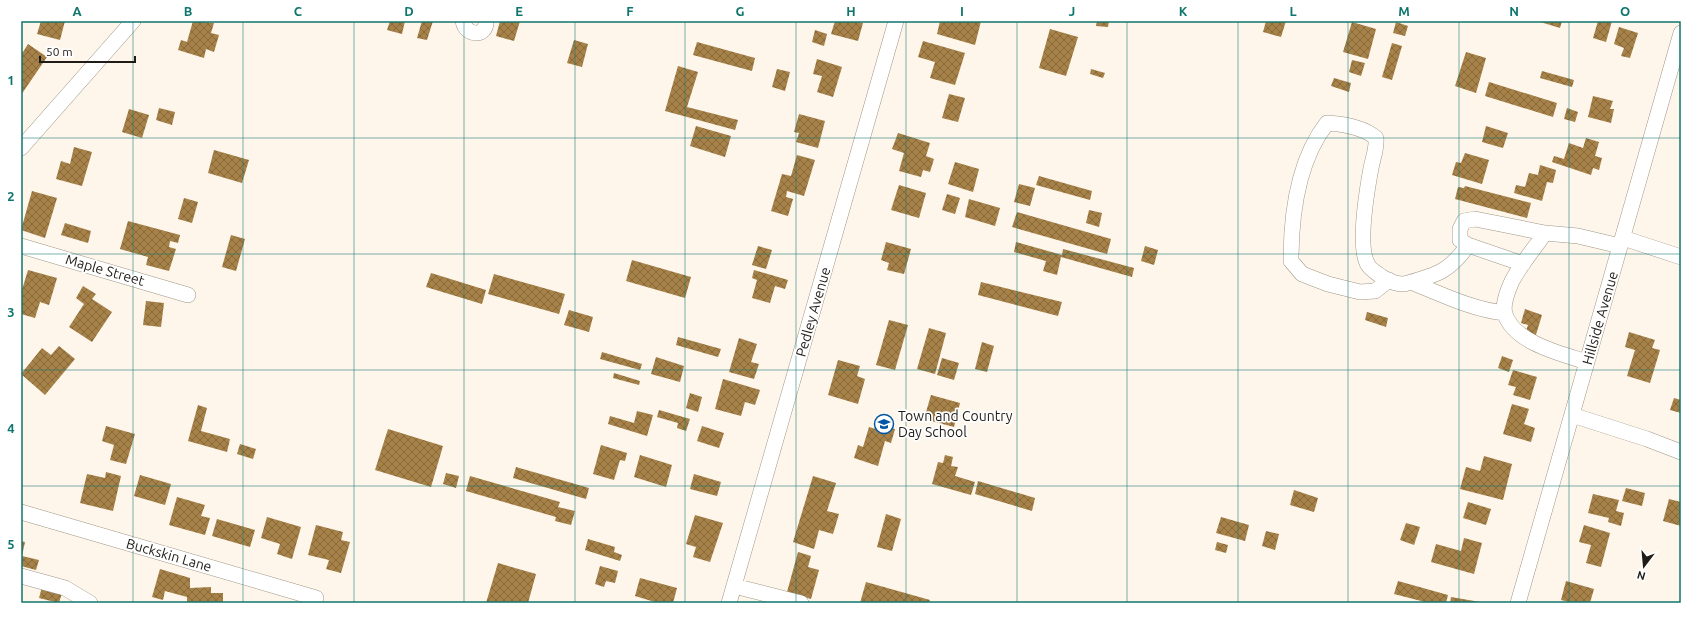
<svg xmlns="http://www.w3.org/2000/svg" width="1702" height="624" font-family="Ubuntu,sans-serif">
<style>
.building{fill:url(#building-cross-hatch)}
.lines{fill:none;stroke-linecap:round;stroke-linejoin:round}
.minor-casing{stroke:#a09789;stroke-width:16}
.minor{stroke:#fff;stroke-width:15}
.grid{fill:none;stroke:#0f766e;stroke-width:1;stroke-opacity:0.55}
.labels{text-anchor:middle;dominant-baseline:central;stroke-width:3.5;stroke-linejoin:round;paint-order:stroke}
.street-label{font-size:14px;fill:#1f1b16;stroke:#fff}
.poi-label{font-size:14px;fill:#1f1b16;stroke:#fff;text-anchor:start}
.neatline{fill:none;stroke:#0f766e;stroke-width:1.5}
.grid-label{font-size:13px;text-anchor:middle;font-weight:bold;fill:#0f766e}
</style>
<defs>
<pattern id="building-cross-hatch" width="8" height="8" patternUnits="userSpaceOnUse"><rect width="8" height="8" fill="#a68148"/><path d="M0 0l8 8M0 8l8-8" fill="none" stroke="#87693b"/></pattern>
</defs>
<rect width="100%" height="100%" fill="#fef6ea"/>
<path class="building" d="M41,21H65L60,40L37,34Z
M193,21L214,23L211,33L219,35L214,52L206,49L204,58L178,50L181,40L187,42Z
M390,21H405L402,34L387,30Z
M422,21H433L427,40L417,38Z
M500,21H520L514,41L496,36Z
M835,21H854L863,23L858,41L831,34Z
M940,21H981L975,45L937,34Z
M1097,21H1109L1108,27L1096,26Z
M1266,21H1286L1281,37L1263,32Z
M1537,21H1562L1560,28Z
M1598,21H1612L1606,42L1593,38Z
M1352,22L1376,29L1368,59L1343,52Z
M1396,22L1408,26L1405,36L1393,33Z
M1619,27L1638,33L1630,58L1621,56L1624,48L1614,44Z
M1050,29L1078,37L1066,76L1039,68Z
M815,30L827,34L824,46L812,42Z
M574,40L588,44L582,67L567,63Z
M923,41L965,53L955,85L930,78L935,62L918,57Z
M697,42L755,58L752,71L693,55Z
M1392,43L1402,46L1392,80L1382,77Z
M28,44L47,57L21,95V50L23,52Z
M1466,52L1486,58L1476,93L1455,86Z
M817,59L842,67L833,97L817,92L822,76L813,74Z
M1352,60L1365,63L1361,76L1349,72Z
M678,66L698,72L687,107L738,120L735,130L665,111Z
M777,69L790,72L785,91L772,87Z
M1091,69L1105,73L1103,78L1090,74Z
M1542,71L1574,80L1572,87L1540,78Z
M1334,78L1351,83L1349,92L1331,86Z
M1489,82L1557,103L1553,117L1485,96Z
M949,94L965,98L958,122L942,118Z
M1593,96L1613,101L1610,109H1614L1611,123L1588,117Z
M159,108L175,112L172,125L156,120Z
M1567,108L1578,112L1575,122L1564,119Z
M129,109L149,115L142,138L122,132Z
M799,114L825,121L818,148L796,142L799,133L794,132Z
M696,126L731,136L725,157L690,146Z
M1486,126L1508,133L1503,148L1482,142Z
M898,133L930,143L926,156L934,159L930,172L923,170L921,177L899,171L904,153L892,149Z
M1586,138L1599,142L1595,156L1602,158L1599,170L1593,168L1591,175L1552,162L1554,156L1564,159L1569,143L1583,148Z
M74,147L92,152L82,186L56,179L61,161L70,164Z
M214,150L249,160L242,183L208,173Z
M1465,153L1489,160L1482,184L1452,175L1456,162L1461,163Z
M797,155L815,160L804,196L787,191L786,197L793,199L788,216L771,211L782,174L791,176Z
M955,162L979,169L973,192L948,184Z
M1540,165L1556,170L1553,183L1547,182L1542,201L1514,193L1516,185L1525,187L1529,173L1538,175Z
M1039,176L1092,191L1090,200L1036,185Z
M1019,184L1035,188L1030,206L1014,202Z
M899,185L926,193L919,218L891,210Z
M1465,186L1531,203L1527,218L1455,199L1458,187L1464,188Z
M32,191L57,198L45,238L21,230Z
M947,194L960,198L955,214L942,210Z
M184,198L198,202L192,223L178,219Z
M969,199L1000,208L995,226L965,217Z
M1089,210L1102,213L1099,227L1086,223Z
M1017,212L1111,239L1107,254L1012,227Z
M128,221L180,235L178,243L170,241L169,247L176,249L169,271L146,265L148,257L120,249Z
M65,223L91,231L88,243L61,235Z
M231,235L245,239L236,271L222,267Z
M886,242L911,249L904,274L887,270L889,263L881,260Z
M1016,242L1062,255L1063,249L1134,268L1132,277L1061,257L1057,275L1043,271L1046,261L1014,252Z
M758,246L772,250L766,269L752,265Z
M1145,246L1158,250L1154,265L1141,261Z
M632,260L691,277L685,298L626,281Z
M28,270L57,278L49,305L40,302L35,318L21,314V293Z
M754,270L788,280L785,289L775,286L770,303L752,298L757,280L752,278Z
M431,273L486,290L482,304L426,287Z
M494,274L565,294L559,314L488,294Z
M981,282L1062,302L1058,316L978,295Z
M83,286L96,294L92,299L112,312L92,342L69,327L84,304L76,298Z
M146,301L164,303L161,327L143,325Z
M1525,309L1542,315L1535,338L1525,334L1528,325L1521,323Z
M569,310L593,317L589,332L564,325Z
M1367,312L1388,318L1386,327L1365,320Z
M889,320L908,325L895,370L876,365Z
M929,328L946,333L935,374L917,369Z
M1629,332L1655,340L1652,348L1660,350L1650,383L1627,376L1635,350L1625,347Z
M678,337L721,349L718,357L676,345Z
M739,338L757,344L751,362L759,364L754,379L729,372Z
M982,342L994,346L987,372L975,369Z
M59,346L75,359L45,395L21,374L42,348L51,355Z
M602,352L642,364L640,370L600,359Z
M1502,356L1513,360L1509,372L1498,368Z
M656,357L684,366L680,382L651,374Z
M942,358L959,363L954,380L937,375Z
M838,360L860,366L857,376L865,379L858,404L828,395Z
M1513,370L1537,377L1530,400L1513,395L1516,387L1508,385Z
M614,373L640,381L639,385L613,378Z
M723,379L760,390L755,405L745,402L741,416L715,409Z
M690,393L702,397L698,412L686,408Z
M931,395L960,403L954,427L924,419Z
M1674,398L1681,400V413L1670,410Z
M1512,404L1529,409L1524,424L1535,428L1531,442L1503,434Z
M198,405L207,408L201,431L230,439L227,452L188,441Z
M659,410L690,419L686,431L677,428L678,423L657,417Z
M637,411L653,415L647,436L608,424L610,416L634,423Z
M878,424L895,429L891,443L885,441L878,466L854,458L858,445L863,447L869,427L876,429Z
M106,426L135,434L126,464L110,460L114,445L102,441Z
M702,426L724,433L719,448L697,441Z
M388,429L443,446L431,487L375,470Z
M240,444L256,449L253,459L237,454Z
M601,445L627,453L625,461L620,460L614,480L593,474Z
M640,455L672,465L666,487L634,477Z
M945,455L953,457L951,466L958,467L955,476L975,482L971,495L932,484L938,462L943,463Z
M1484,456L1512,464L1503,500L1460,489L1466,467L1480,471Z
M516,467L589,488L586,499L513,478Z
M106,472L121,476L113,511L80,503L87,474L105,478Z
M446,473L459,476L456,488L443,484Z
M694,474L721,482L717,496L690,489Z
M140,475L171,484L165,505L134,496Z
M470,476L560,502L558,507L575,511L571,525L555,521L556,517L466,491Z
M813,476L836,483L827,511L839,514L833,534L819,530L814,549L793,542Z
M978,481L1035,498L1032,511L975,494Z
M1626,488L1645,493L1642,506L1622,501Z
M1294,490L1318,498L1314,512L1290,505Z
M1593,494L1619,500L1616,511L1624,513L1621,526L1608,522L1609,518L1588,513Z
M177,497L205,505L201,516L210,518L205,535L169,525Z
M1669,499L1681,502V526L1663,521Z
M1468,502L1491,509L1486,525L1463,518Z
M886,514L901,519L892,551L877,547Z
M695,515L723,523L710,562L693,557L696,547L686,544Z
M267,517L301,527L292,559L277,554L280,544L261,538Z
M1221,517L1249,525L1245,541L1216,533Z
M217,519L255,530L250,547L212,536Z
M1406,523L1420,527L1414,545L1400,540Z
M316,525L343,532L341,540L350,542L341,573L326,569L329,560L308,555Z
M1584,525L1610,533L1601,567L1586,563L1591,545L1579,542Z
M1266,531L1279,534L1275,550L1262,546Z
M1464,538L1482,543L1474,574L1431,562L1436,544L1461,551Z
M588,539L615,547L614,552L622,555L620,561L585,550Z
M21,541L25,542L22,556L39,560L36,570L21,566Z
M1217,542L1228,545L1226,553L1215,550Z
M798,552L811,556L808,567L819,570L811,599L787,592Z
M498,563L536,574L528,603H486Z
M600,566L618,571L615,583L606,581L604,587L595,584Z
M160,569L190,578V588L211,587V593H223V603H187V597L165,591L163,600L152,597Z
M640,578L677,588L673,603H658L635,596Z
M1398,581L1448,595L1446,603H1429L1394,594Z
M1566,581L1594,589L1590,603H1573L1561,600Z
M866,582L930,600L929,603H860Z
M42,587L62,593L59,603L39,598Z
M1451,597L1480,602V603H1450Z"/>
<g class="lines">
<defs>
<path id="minor" d="M463,21C466,37 487,37 486,21
M21,148L133,21
M1623,238L1681,257
M21,246L188,295
M1523,264L1468,245L1460,240V229L1464,221L1475,219L1545,233
M1389,280L1375,291L1360,292L1328,284L1302,274L1291,261C1291,215 1298,160 1327,123C1345,124 1363,127 1376,138C1377,148 1373,158 1371,168C1367,190 1357,247 1368,265C1370,269 1378,274 1382,277C1388,281 1400,286 1408,283C1437,275 1450,271 1468,245
M1411,282C1441,294 1473,310 1505,313
M1587,362C1562,354 1514,343 1505,314C1502,304 1508,290 1512,281C1521,264 1534,249 1545,233L1578,236L1620,246
M1572,415L1647,439L1681,452
M21,512L316,598
M21,576L65,588L90,603
M734,586L801,603
M729,603L896,21
M1518,603L1681,33"/>
</defs>
<use href="#minor" class="minor-casing"/>
<use href="#minor" class="minor"/>
</g>
<path class="grid" d="M133,21V603M243,21V603M354,21V603M464,21V603M575,21V603M685,21V603M796,21V603M906,21V603M1017,21V603M1127,21V603M1238,21V603M1348,21V603M1459,21V603M1569,21V603M21,138H1681M21,254H1681M21,370H1681M21,486H1681"/>
<defs>
<symbol id="school-ring" viewBox="-11 -11 22 22"><circle r="9.5" fill="#fff" stroke="#0056a4" stroke-width="1.5"/><path d="M0-5L7-2L0 1L-7-2ZM-4 1L0 2.5L4 1V4Q0 6-4 4Z" fill="#0056a4"/></symbol>
</defs>
<g fill-rule="evenodd">
<use href="#school-ring" x="873" y="413" width="22" height="22"/>
</g>
<g class="labels">
<g class="street-label">
<text transform="translate(105 270) rotate(16)">Maple Street</text>
<text transform="translate(813 312) rotate(-74)">Pedley Avenue</text>
<text transform="translate(1600 318) rotate(-74)">Hillside Avenue</text>
<text transform="translate(169 555) rotate(16)">Buckskin Lane</text>
</g>
<g class="poi-label">
<text x="898" y="416">Town and Country<tspan x="898" dy="16">Day School</tspan></text>
</g>
</g>
<rect width="1702" height="624" fill="none" stroke="#ffffff" stroke-width="44"/>
<g transform="translate(1644 566) rotate(196)" stroke="#ffffff" stroke-width="3" paint-order="stroke">
<path d="M0-3L7 15L0 10L-7 15Z" fill="#1f1b16"/>
<text y="-6" font-size="11" font-weight="bold" text-anchor="middle" fill="#1f1b16">N</text>
</g>
<path d="M40 56v6h95v-6" fill="none" stroke="#1f1b16" stroke-width="2"/>
<text x="46" y="56" font-size="12" fill="#1f1b16" stroke="#ffffff" stroke-width="3" paint-order="stroke">50 m</text>
<rect x="22" y="22" width="1658" height="580" class="neatline"/>
<g class="grid-label">
<text x="77" y="16">A</text>
<text x="188" y="16">B</text>
<text x="298" y="16">C</text>
<text x="409" y="16">D</text>
<text x="519" y="16">E</text>
<text x="630" y="16">F</text>
<text x="740" y="16">G</text>
<text x="851" y="16">H</text>
<text x="962" y="16">I</text>
<text x="1072" y="16">J</text>
<text x="1183" y="16">K</text>
<text x="1293" y="16">L</text>
<text x="1404" y="16">M</text>
<text x="1514" y="16">N</text>
<text x="1625" y="16">O</text>
<text x="11" y="85">1</text>
<text x="11" y="201">2</text>
<text x="11" y="317">3</text>
<text x="11" y="433">4</text>
<text x="11" y="549">5</text>
</g>
</svg>
